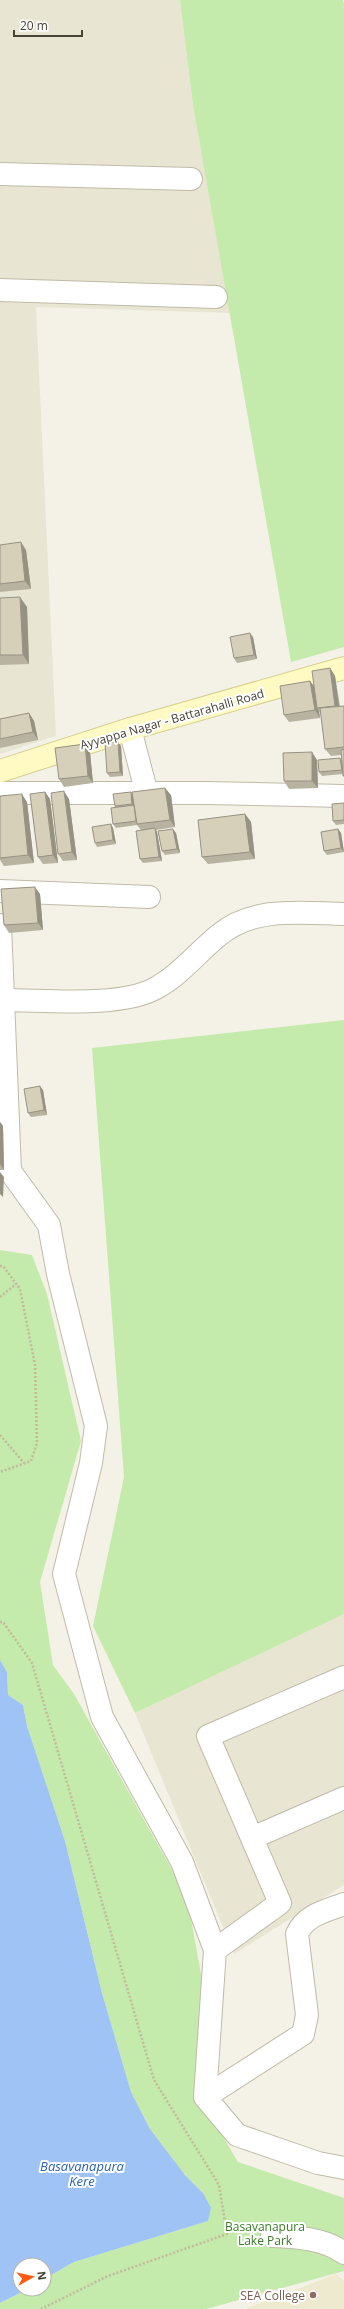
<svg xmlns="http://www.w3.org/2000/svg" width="344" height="2309" font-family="'Open Sans',sans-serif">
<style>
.residential{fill:#e8e5d3}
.education{fill:#eeeacf}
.green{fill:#c4eaac}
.water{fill:#9ec3f4}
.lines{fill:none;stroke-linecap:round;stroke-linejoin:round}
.street-casing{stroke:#c0bba8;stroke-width:24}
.secondary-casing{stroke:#d7d093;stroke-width:24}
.path{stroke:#c2ba98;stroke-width:2.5;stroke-dasharray:2 2;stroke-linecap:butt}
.street{stroke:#fff;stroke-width:22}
.secondary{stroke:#fffac4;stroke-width:22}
.wall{fill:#b8b3a0}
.shaded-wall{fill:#969282}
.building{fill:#d6d0ba;stroke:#969282}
.education-dot{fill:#8d6e63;stroke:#fff;stroke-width:1.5}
.labels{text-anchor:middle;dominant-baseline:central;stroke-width:4;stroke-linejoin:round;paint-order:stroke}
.street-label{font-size:12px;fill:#474335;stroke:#fff}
.park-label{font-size:12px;fill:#377c25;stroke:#fff}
.education-label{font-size:12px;fill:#785e54;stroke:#fff;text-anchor:end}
.water-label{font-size:13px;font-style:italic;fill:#2864b8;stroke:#fff}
</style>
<rect width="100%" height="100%" fill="#f4f2e6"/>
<path class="residential" d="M0,0H180L193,105L230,313L36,307L56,736L0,754Z
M344,1614V1885L234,1954L135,1713Z"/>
<path class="education" d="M336,2274L344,2281V2309H245Z"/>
<path class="green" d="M180,0H343L344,4V647L291,662L193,105Z
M344,1020V1614L135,1713L93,1626L124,1477L92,1048Z
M0,1250L32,1255L47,1294L81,1441L40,1582L53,1665L74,1694L177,1879L189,1908L203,1985L197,2093L238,2162L344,2198V2271L206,2309H0V2303L28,2289H44V2279L74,2262L208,2221L203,2193L185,2175L150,2129L131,2092L102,1993L65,1841L27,1726L23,1705L8,1695L7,1672L0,1660Z"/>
<path class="water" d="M0,1660L7,1672L8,1695L23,1705L27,1726L65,1841L102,1993L131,2092L150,2129L185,2175L203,2193L211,2208L208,2221L74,2262L44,2279V2265H20V2289H28L0,2303Z"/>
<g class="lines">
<defs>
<path id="street" d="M0,174L191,179
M0,290L216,297
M130,729L147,794
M0,793H206L344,796
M0,891L149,897
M0,925L10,1171L49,1225L58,1274L96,1426L91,1463L64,1574L102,1717L182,1862L215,1950L205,2097L237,2135L318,2163L344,2168
M3,1000C46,1000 120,1008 156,988C180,975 198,952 219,935C254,906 301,913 344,914
M252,1838L344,1798
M215,1950L280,1903L208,1736L344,1677
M205,2097L303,2034L307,2015L297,1934C305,1915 326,1911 344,1904
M272,2236C296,2237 324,2238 344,2253"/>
<path id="secondary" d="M0,771L130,729L344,668"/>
</defs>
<use href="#street" class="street-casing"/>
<use href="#secondary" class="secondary-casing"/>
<path class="path" d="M0,1266H3L20,1289L35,1365L37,1443L31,1461L0,1472
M0,1297L16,1284
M0,1435L24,1463
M0,1622H3L32,1663L154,2080L219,2185L227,2234L108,2276L41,2309"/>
<use href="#street" class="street"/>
<use href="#secondary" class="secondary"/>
</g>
<path class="wall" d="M0,545L26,550L31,589L0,592Z
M0,598L27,607L29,664L0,665Z
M253,637L257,659L237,663L234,658Z
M330,668L335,676L340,706H344V777L343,774L322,776L319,772L342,760L341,755L331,756L325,749L321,714L319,711L320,718L289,722L284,715L310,681L314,686Z
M29,713L34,721L38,740L0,748V719Z
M85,744L90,752L93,783L64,787L59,779Z
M121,746L123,776L110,777L107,773Z
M317,760L318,788L289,789L284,781Z
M45,792L50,799L58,863L43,864L38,857Z
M133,795H171L175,827L156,830L157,832L162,861L143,863L140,859L141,830L137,825L116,828L113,824L115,807V806Z
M0,796L27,802L34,863L4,866L0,860Z
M69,799L77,860L63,861L58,854Z
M344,803V824L336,825L333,821Z
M245,814L251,822L255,859L208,864L202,857Z
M113,828L116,844L97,847L95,843Z
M338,829L341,833L344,852L327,855L324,851Z
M176,833L180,853L165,855L162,851Z
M40,894L43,930L9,933L4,925Z
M43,1090L47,1115L31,1117L28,1113Z
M0,1122L3,1126L4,1170H0Z"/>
<path class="shaded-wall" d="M21,542L26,550L31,589L25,581Z
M20,597L27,607L29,664L23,655Z
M250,633L253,637L257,659L254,655Z
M330,668L335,676L340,713L335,706Z
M310,681L316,689L317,708L319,711L320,718L315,710Z
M29,713L34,721L38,740L33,732Z
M118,742L121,746L123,776L120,772Z
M85,744L90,752L93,783L88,776Z
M312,752L317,760L318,788L312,781Z
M340,758L343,762L344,773L342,770Z
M165,788L171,795L175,827L170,820Z
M64,791L69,799L77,860L72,852Z
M45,792L50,799L58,863L53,855Z
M131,792L134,796L137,809L139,825L136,821L134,807L132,804Z
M22,794L27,802L34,863L28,855Z
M245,814L251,822L255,859L250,852Z
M111,824L113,828L116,844L113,840Z
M155,828L157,832L162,861L159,857Z
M173,829L176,833L180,853L177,849Z
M338,829L341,833L344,852L341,848Z
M35,887L40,894L43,930L38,923Z
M40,1086L43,1090L47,1115L44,1110Z
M0,1122L3,1126L4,1170L0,1164Z
M0,1172L4,1177L3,1197L0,1194Z"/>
<path class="building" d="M21,542L25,581L0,584V545Z
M20,597L23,655H0V598Z
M250,633L254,655L234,658L230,637Z
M330,668L335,706L317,708L312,671Z
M310,681L315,710L284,715L280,686Z
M344,706V747L325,749L320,708Z
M29,713L33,732L0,739V719Z
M118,742L120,772L107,773L105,743Z
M85,744L88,776L59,779L55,748Z
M344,749V776H343L341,750Z
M312,752V781H284L283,753Z
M340,758L342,770L319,772L318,760Z
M165,788L170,820L137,824L132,792Z
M64,791L72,852L58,854L51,793Z
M45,792L53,855L38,857L30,794Z
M131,792L132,804L115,806L113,794Z
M22,794L28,855L0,858V796Z
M344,803V820L333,821L332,804Z
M134,805L136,821L113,824L111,808Z
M245,814L250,852L202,857L198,820Z
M111,824L113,840L95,843L92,827Z
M155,828L159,857L140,859L136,831Z
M173,829L177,849L162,851L158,831Z
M338,829L341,848L324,851L321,832Z
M35,887L38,923L4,925L1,889Z
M40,1086L44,1110L28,1113L24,1089Z"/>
<circle class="education-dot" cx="313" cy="2295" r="4"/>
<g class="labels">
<g class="street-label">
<text transform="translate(172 719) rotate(-16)">Ayyappa Nagar - Battarahalli Road</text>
</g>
<g class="park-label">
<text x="265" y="2226">Basavanapura<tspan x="265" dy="14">Lake Park</tspan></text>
</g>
<g class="education-label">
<text x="305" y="2295">SEA College</text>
</g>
<g class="water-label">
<text x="82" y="2166">Basavanapura<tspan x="82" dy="15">Kere</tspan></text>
</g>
</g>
<g transform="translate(32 2277) rotate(82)"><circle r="19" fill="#ffffff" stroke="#b5b4ae"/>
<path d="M0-3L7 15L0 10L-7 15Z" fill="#ff5c11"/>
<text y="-6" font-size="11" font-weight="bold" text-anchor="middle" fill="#474335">N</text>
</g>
<path d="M14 30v6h68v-6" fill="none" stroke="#474335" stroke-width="2"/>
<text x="20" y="30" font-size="12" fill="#474335" stroke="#ffffff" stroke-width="3" paint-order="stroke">20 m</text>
</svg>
